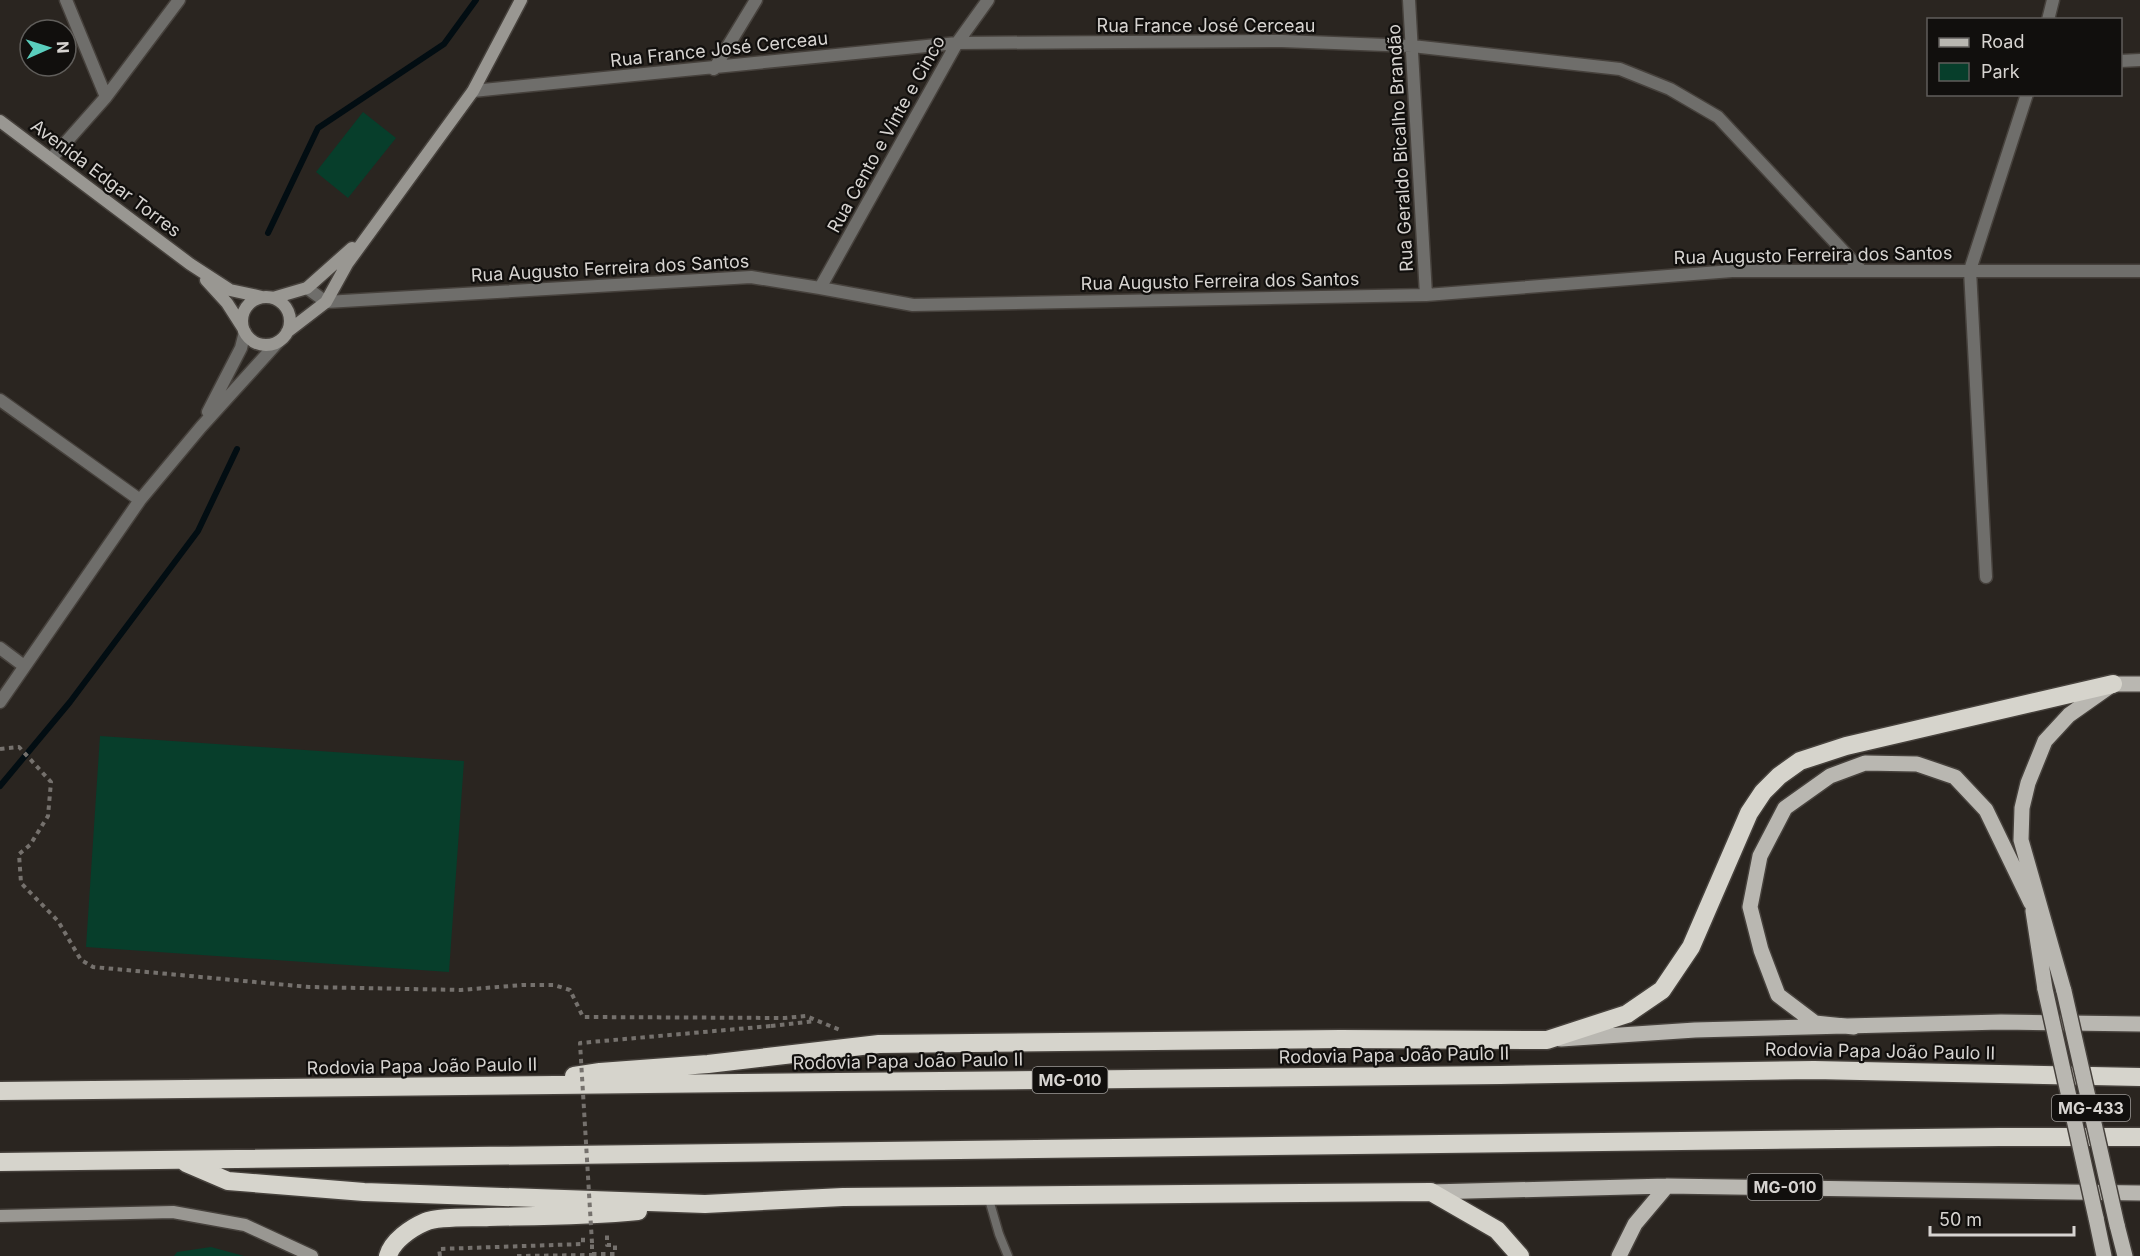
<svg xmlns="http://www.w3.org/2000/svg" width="2140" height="1256" font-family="Inter,sans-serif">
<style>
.green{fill:#073e2b}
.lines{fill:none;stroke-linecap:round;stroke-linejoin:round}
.stream{stroke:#020d12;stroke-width:6}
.lane-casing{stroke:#46413c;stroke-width:11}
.street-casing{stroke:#46413c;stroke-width:15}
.secondary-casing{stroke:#46413c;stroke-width:15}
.primary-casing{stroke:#46413c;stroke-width:18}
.highway-casing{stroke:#46413c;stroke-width:21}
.path{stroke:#75716d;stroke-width:4;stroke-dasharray:4.5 4.5;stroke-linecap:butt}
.lane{stroke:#6f6e6b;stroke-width:8}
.street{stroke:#6f6e6b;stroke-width:12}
.secondary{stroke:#999792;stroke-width:12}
.primary{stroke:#b9b7b1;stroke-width:15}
.highway{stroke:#d6d4cc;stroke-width:18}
.primary-bridge-casing{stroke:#46413c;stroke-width:18;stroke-linecap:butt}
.path-bridge{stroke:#75716d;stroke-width:4;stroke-dasharray:4.5 4.5;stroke-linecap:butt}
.primary-bridge{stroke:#b9b7b1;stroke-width:15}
.labels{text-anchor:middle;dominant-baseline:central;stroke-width:4.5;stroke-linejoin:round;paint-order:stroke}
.shield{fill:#110f0d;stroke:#9c9996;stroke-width:1.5}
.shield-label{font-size:16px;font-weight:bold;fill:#d7d4d1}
.street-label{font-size:18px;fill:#d7d4d1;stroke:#110f0d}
</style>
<rect width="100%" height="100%" fill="#2a2520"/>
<path class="green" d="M363,112L396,138L348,198L316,172Z
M100,736L464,761L449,972L86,947Z
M211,1247L244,1256H174L177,1252Z"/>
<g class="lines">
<path class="stream" d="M268,233L318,128L444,44L476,0
M0,786L70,702L198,531L237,449"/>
<defs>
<path id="lane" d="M988,1196L999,1234L1008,1256"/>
<path id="street" d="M66,0L106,97
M1409,0L1426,295
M2048,20L2053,0
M2120,61L2140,60
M714,69L756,0
M473,91L957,43L1282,41L1412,46L1620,69L1670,89L1718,117L1861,270
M51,159L106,97L179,0
M307,288L326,302L751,277L820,288L913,305L1426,295L1732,271H2140
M820,288L957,43L988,0
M0,400L140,500
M208,412L241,348L245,332
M1986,577L1970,270L2027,94
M0,648L24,666
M0,702L140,500L201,427L278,342"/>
<path id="secondary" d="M0,121L190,264L230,290L262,297
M206,280L227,303L243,328
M242 321a24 24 0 1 1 48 0a24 24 0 1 1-48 0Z
M273,298L307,288L352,248
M287,332L326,302L347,264L473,91L521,0
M0,1216L173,1212L245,1225L312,1256"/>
<path id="primary" d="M2033,911L2045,989
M2064,991L2021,840L2022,808L2028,783L2045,741L2069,715L2113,684H2140
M1854,1027L1815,1023L1778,995L1761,950L1750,907L1760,856L1785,808L1830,776L1865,763L1917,764L1955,777L1986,810L2031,903
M1561,1039L1695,1030L2001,1022L2140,1024
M1431,1192L1667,1186L2140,1193
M2096,1218L2104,1256
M2117,1225L2125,1256
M1619,1256L1635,1224L1667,1186"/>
<path id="highway" d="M574,1076L600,1072L708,1064L879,1044L1340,1039L1547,1040L1627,1014L1662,990L1691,947L1749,813L1763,792L1779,776L1800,761L1846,746L2113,684
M0,1091L1500,1075L1814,1070L2140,1077
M0,1162L1999,1137H2140
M186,1163L228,1181L364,1192L705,1204L843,1197L1431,1192L1497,1230L1520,1256
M388,1256C392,1241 411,1228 425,1222C438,1216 473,1218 489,1217C539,1216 589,1216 638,1211"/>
</defs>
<use href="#lane" class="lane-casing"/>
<use href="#street" class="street-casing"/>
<use href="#secondary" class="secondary-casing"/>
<use href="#primary" class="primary-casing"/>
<use href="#highway" class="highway-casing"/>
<path class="path" d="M0,749L19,747L51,782L48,816L30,845L19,854L21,883L58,921L81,960L93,967L309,987L461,990L522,985H554L570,990L583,1017L785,1018L806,1016L840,1030
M771,1026L815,1021
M592,1254H615V1245H607V1234
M440,1256L439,1249L583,1244V1234
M517,1256L592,1255V1243"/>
<use href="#lane" class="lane"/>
<use href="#street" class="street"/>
<use href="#secondary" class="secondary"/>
<use href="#primary" class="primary"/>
<use href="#highway" class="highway"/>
<defs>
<path id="primary-bridge" d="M2045,989L2096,1218
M2064,991L2117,1225"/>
</defs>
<use href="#primary-bridge" class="primary-bridge-casing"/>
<path class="path-bridge" d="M592,1243L580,1043L771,1026"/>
<use href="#primary-bridge" class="primary-bridge"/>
</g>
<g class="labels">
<g class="shield">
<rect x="1032.5" y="1067" width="75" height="26" rx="4.5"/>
<rect x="2052" y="1095" width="78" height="26" rx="4.5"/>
<rect x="1747.5" y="1174" width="75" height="26" rx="4.5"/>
</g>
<g class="shield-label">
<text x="1070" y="1080">MG-010</text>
<text x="2091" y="1108">MG-433</text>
<text x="1785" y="1187">MG-010</text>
</g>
<g class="street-label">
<text x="1206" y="25">Rua France José Cerceau</text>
<text transform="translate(719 49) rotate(-6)">Rua France José Cerceau</text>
<text transform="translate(886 134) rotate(-61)">Rua Cento e Vinte e Cinco</text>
<text transform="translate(1400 148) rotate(-93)">Rua Geraldo Bicalho Brandão</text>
<text transform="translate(106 178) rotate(37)">Avenida Edgar Torres</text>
<text transform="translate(1813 255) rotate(-1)">Rua Augusto Ferreira dos Santos</text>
<text transform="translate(610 268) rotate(-3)">Rua Augusto Ferreira dos Santos</text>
<text transform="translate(1220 281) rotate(-1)">Rua Augusto Ferreira dos Santos</text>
<text transform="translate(1880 1051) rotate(1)">Rodovia Papa João Paulo II</text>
<text transform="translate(1394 1055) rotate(-1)">Rodovia Papa João Paulo II</text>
<text transform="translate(908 1061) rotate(-1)">Rodovia Papa João Paulo II</text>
<text transform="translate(422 1066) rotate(-1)">Rodovia Papa João Paulo II</text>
</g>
</g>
<rect x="1927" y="18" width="195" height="78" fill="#110f0d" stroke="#605e5b" stroke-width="1.5"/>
<rect x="1939" y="38" width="30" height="9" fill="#b9b7b1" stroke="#605e5b" stroke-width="1.5"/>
<text x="1981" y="48" font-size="18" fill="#d7d4d1">Road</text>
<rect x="1939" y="63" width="30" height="18" fill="#073e2b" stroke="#605e5b" stroke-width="1.5"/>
<text x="1981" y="78" font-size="18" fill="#d7d4d1">Park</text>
<g transform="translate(48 48) rotate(87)"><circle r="28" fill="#110f0d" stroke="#605e5b" stroke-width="1.5"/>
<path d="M0-4.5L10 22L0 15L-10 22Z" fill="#5acebd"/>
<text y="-9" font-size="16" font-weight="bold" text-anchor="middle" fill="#d7d4d1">N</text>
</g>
<path d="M1930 1226v9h144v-9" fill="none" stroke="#d7d4d1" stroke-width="3"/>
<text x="1939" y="1226" font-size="18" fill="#d7d4d1" stroke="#110f0d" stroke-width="4.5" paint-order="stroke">50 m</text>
</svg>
